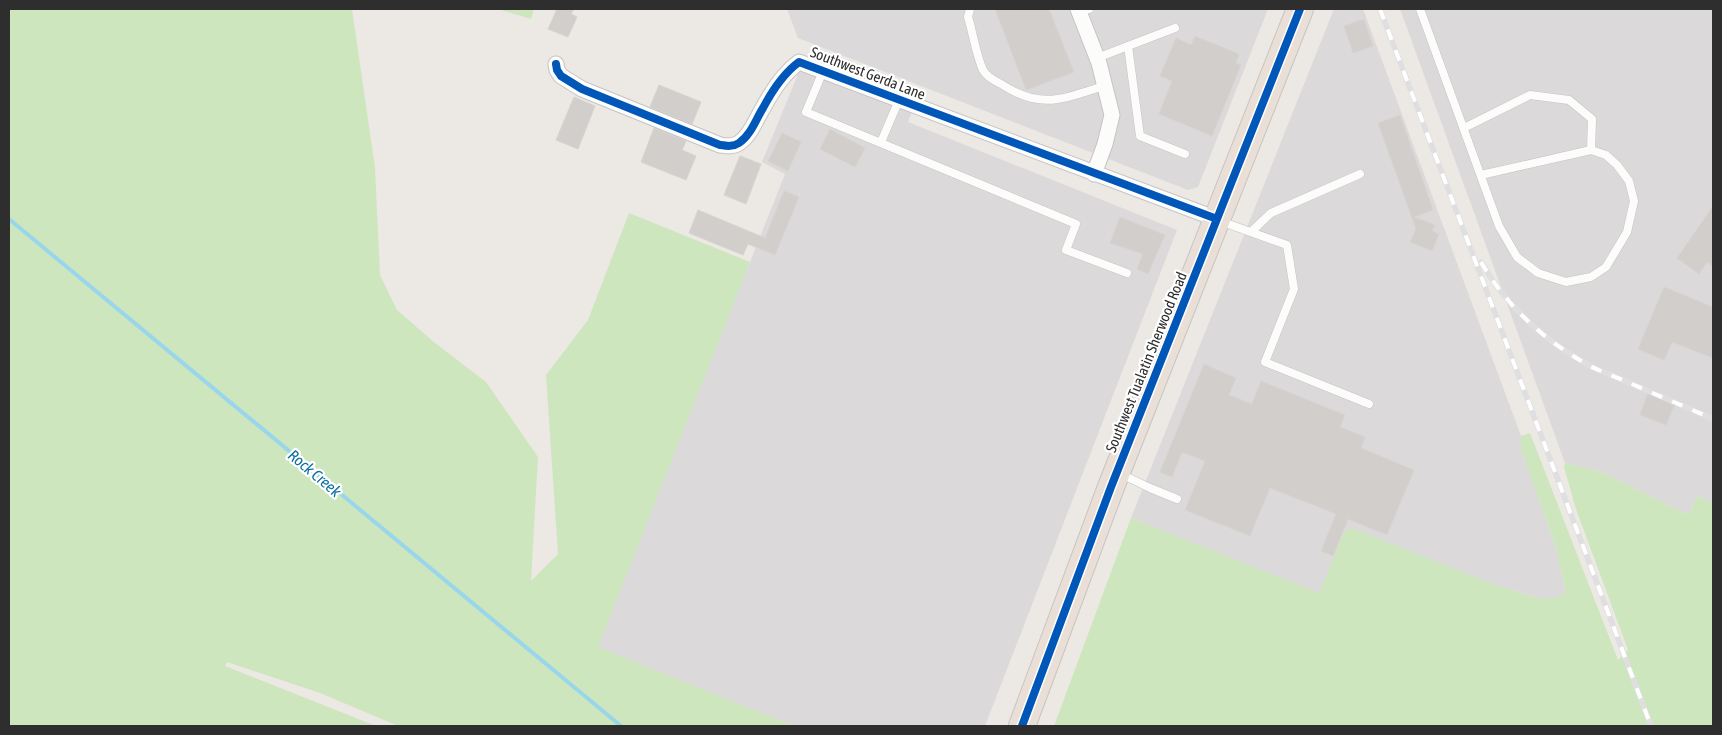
<svg xmlns="http://www.w3.org/2000/svg" width="1722" height="735" font-family="'Asap Condensed',sans-serif">
<style>
.industrial{fill:#dcd9db}
.green{fill:#cee6be}
.lines{fill:none;stroke-linecap:round;stroke-linejoin:round}
.stream{stroke:#99d6ec;stroke-width:4}
.building{fill:#d1cecb;stroke:#d7d4d0}
.lane-casing{stroke:#c5c4c5;stroke-width:9}
.street-casing{stroke:#c5c4c5;stroke-width:17}
.highway-casing{stroke:#c6c5c4;stroke-width:28}
.lane{stroke:#fcfcfb;stroke-width:8}
.street{stroke:#fcfcfb;stroke-width:15}
.highway{stroke:#eadfd6;stroke-width:26}
.rail-casing{stroke:#dfdfe1;stroke-width:5.5}
.rail{stroke:#fff;stroke-width:4;stroke-dasharray:11;stroke-linecap:butt}
.cycleway-casing{stroke:#fff;stroke-width:11}
.cycleway{stroke:#0057b8;stroke-width:8}
.labels{text-anchor:middle;dominant-baseline:central;stroke-width:4.5;stroke-linejoin:round;paint-order:stroke}
.street-label{font-size:15px;fill:#2e2e2e;stroke:#fff}
.water-label{font-size:16px;font-style:italic;fill:#0d6fa3;stroke:#fff}
</style>
<rect width="100%" height="100%" fill="#ece8e4"/>
<path class="industrial" d="M787,9H1268L1198,187L1188,190L798,38Z
M1334,9H1363L1521,436V449L1556,548L1566,593L1554,598H1537L1493,584L1344,532L1320,594L1131,518Z
M1400,9H1713V503L1697,496L1691,510L1686,514L1602,472L1565,463Z
M805,57L916,101L908,122L1177,230L985,726H794L597,647L785,174L762,162Z"/>
<path class="green" d="M9,9H352L375,168L380,275L397,310L435,343L486,382L538,457L531,581L558,554L546,375L588,320L629,213L750,262L598,647L794,726H398L320,693L227,662L225,666L376,726H9Z
M498,9H534L531,19Z
M1530,433L1618,660L1628,650L1576,509L1564,467L1565,463L1602,472L1686,514L1691,510L1697,496L1713,503V726H1054L1131,518L1319,593L1344,532L1352,528L1493,584L1537,598H1554L1566,593L1556,548L1521,449V436Z"/>
<g class="lines">
<path class="stream" d="M9,219L621,726"/>
</g>
<path class="building" d="M557,9H574L571,14L577,17L568,37L548,29Z
M995,9H1049L1074,72L1026,90Z
M1364,19L1373,46L1353,53L1344,26Z
M1195,36L1239,54L1236,63L1241,65L1212,136L1159,114L1172,81L1160,76L1176,38L1191,45Z
M659,85L701,102L692,124L650,107Z
M574,97L595,106L578,149L556,140Z
M1400,115L1433,210L1414,217L1435,225L1432,231L1439,234L1432,251L1410,242L1416,229L1378,123Z
M654,128L686,141L682,150L696,156L686,180L641,162Z
M830,129L865,148L855,167L820,149Z
M782,133L801,142L788,171L768,161Z
M740,156L761,164L746,204L724,195Z
M784,191L799,197L775,255L748,244L743,255L689,233L698,210L765,238Z
M1713,206V266L1707,262L1699,274L1677,258Z
M1120,217L1165,235L1148,274L1137,269L1143,254L1110,243Z
M1664,287L1713,307V358L1672,342L1664,360L1638,349Z
M1204,364L1236,378L1229,395L1252,404L1261,381L1345,415L1340,427L1365,437L1361,448L1414,470L1387,535L1348,519L1333,556L1321,551L1336,514L1270,488L1250,536L1185,510L1205,461L1182,452L1172,477L1160,472Z
M1648,393L1675,404L1666,425L1640,415Z"/>
<g class="lines">
<defs>
<path id="lane" d="M970,9L968,17C973,33 976,55 983,70C986,76 995,81 1001,84C1041,110 1062,99 1104,86
M1420,9L1499,226L1517,257L1538,273L1566,282L1591,277L1606,267L1627,232L1634,201L1629,181L1617,165L1606,155L1591,150L1481,175
M1080,12L1089,9
M1128,46L1175,28
M1097,58L1128,46L1140,136L1185,154
M823,71L806,112L1076,224L1066,250L1127,273
M1464,128L1530,95L1569,100L1592,119L1591,150
M881,142L899,100
M1220,221L1287,245L1294,289L1265,362L1369,404
M1251,232L1271,213L1360,174
M1121,474L1150,488L1177,499"/>
<path id="street" d="M1078,9L1099,63L1112,115L1105,144L1094,174
M556,64L557,70L561,76L582,89L720,145C727,146 733,147 739,143C751,135 756,119 763,108C772,91 784,73 799,62L1217,219"/>
<path id="highway" d="M1022,726L1111,487L1300,9"/>
</defs>
<use href="#lane" class="lane-casing"/>
<use href="#street" class="street-casing"/>
<use href="#highway" class="highway-casing"/>
<use href="#lane" class="lane"/>
<use href="#street" class="street"/>
<use href="#highway" class="highway"/>
<defs>
<path id="rail" d="M1380,9L1651,726
M1481,262C1507,307 1545,341 1590,366C1604,373 1619,378 1632,384C1659,396 1686,407 1713,419"/>
</defs>
<use href="#rail" class="rail-casing"/>
<use href="#rail" class="rail"/>
<defs>
<path id="cycleway" d="M556,64L557,70L561,76L582,89L720,145C727,146 733,147 739,143C751,135 756,119 763,108C772,91 784,73 799,62L1217,219
M1022,726L1111,487L1300,9"/>
</defs>
<use href="#cycleway" class="cycleway-casing"/>
<use href="#cycleway" class="cycleway"/>
</g>
<g class="labels">
<g class="street-label">
<text transform="translate(868 73) rotate(21)">Southwest Gerda Lane</text>
<text transform="translate(1146 362) rotate(-68)">Southwest Tualatin Sherwood Road</text>
</g>
<g class="water-label">
<text transform="translate(315 473) rotate(40)">Rock Creek</text>
</g>
</g>
<rect width="1722" height="735" fill="none" stroke="#2e2e2e" stroke-width="20"/>
</svg>
